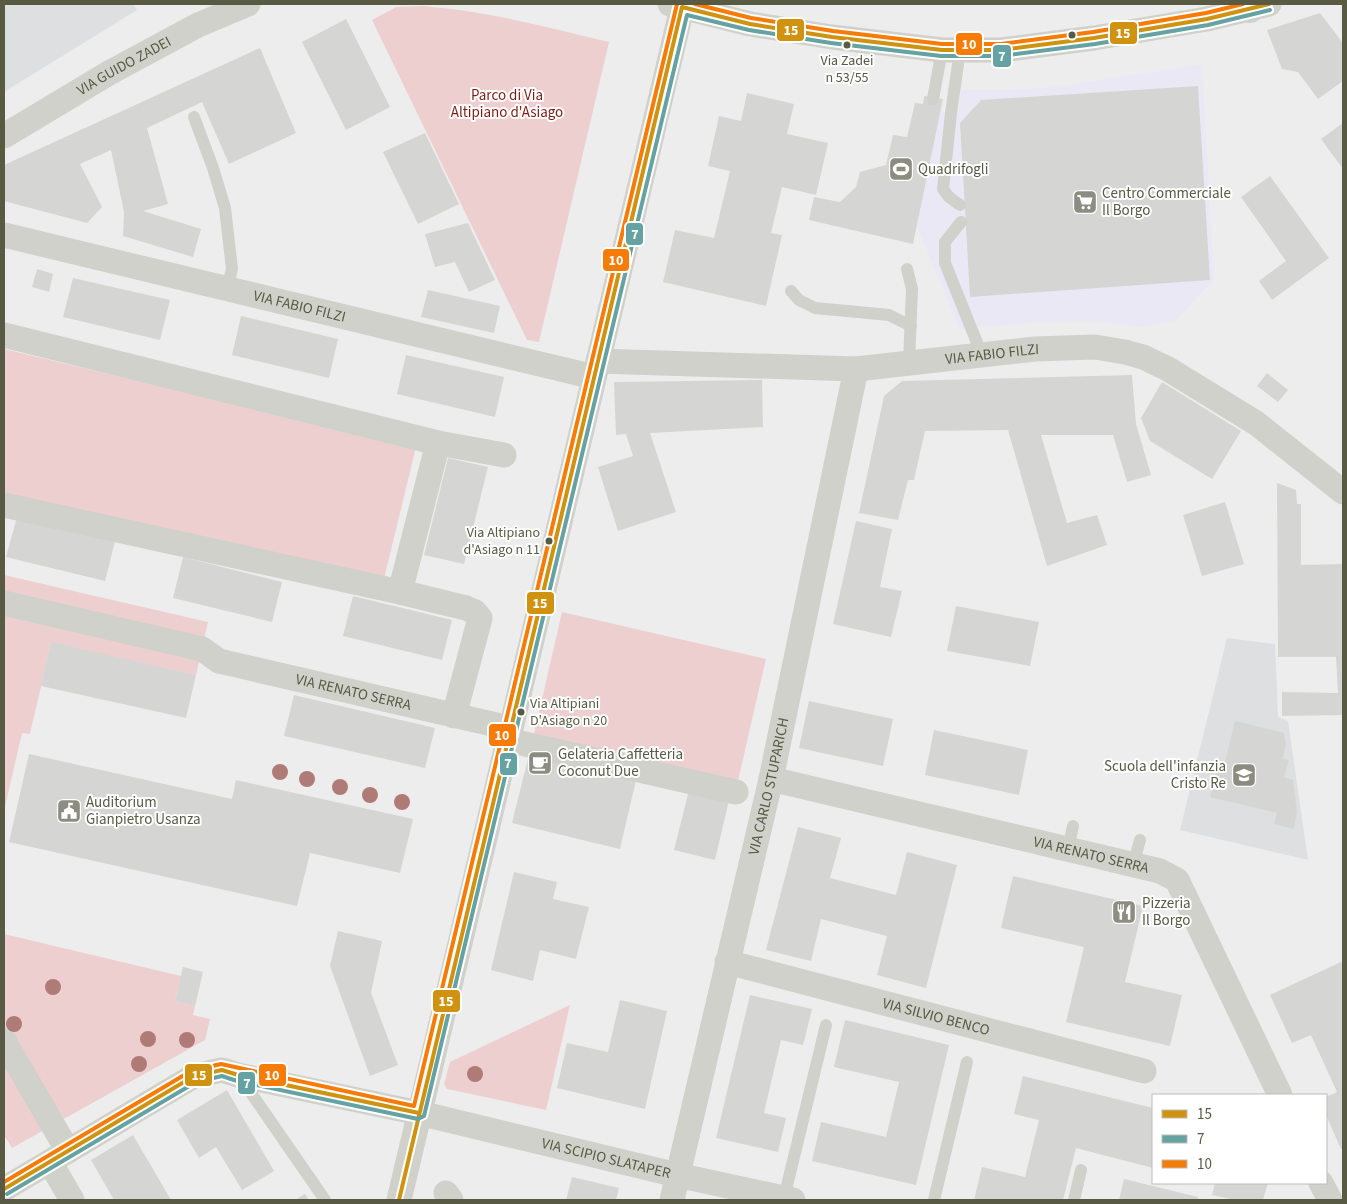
<svg xmlns="http://www.w3.org/2000/svg" width="1347" height="1204" font-family="'Source Sans 3',sans-serif">
<style>
.commercial{fill:#ebe8f6}
.education{fill:#dedfe0}
.green{fill:#eecfd0}
.building{fill:#d5d6d3}
.lines{fill:none;stroke-linecap:round;stroke-linejoin:round}
.lane{stroke:#d0d1ca;stroke-width:12}
.street{stroke:#d0d1ca;stroke-width:25}
.secondary{stroke:#d1d2cb;stroke-width:28}
.bus-1-casing{stroke:#fff;stroke-width:8}
.bus-2-casing{stroke:#fff;stroke-width:8}
.bus-3-casing{stroke:#fff;stroke-width:8}
.bus-1{stroke:#cf9311;stroke-width:4}
.bus-2{stroke:#65a2a3;stroke-width:4}
.bus-3{stroke:#f77b07;stroke-width:4}
.tree{fill:#af7b76}
.bus-dot{fill:#585a44;stroke:#fff;stroke-width:2}
.labels{text-anchor:middle;dominant-baseline:central;stroke-width:4;stroke-linejoin:round;paint-order:stroke}
.bus-label{font-size:14px;fill:#585a44;stroke:#fff}
.street-label{font-size:15px;fill:#585a44;stroke:#fff}
.park-label{font-size:15px;fill:#7c1d13;stroke:#fff}
.poi-label{font-size:15px;fill:#585a44;stroke:#fff;text-anchor:start}
.line-badge{stroke:#fff;stroke-width:2}
.badge-label{font-size:14px;text-anchor:middle;font-weight:bold;fill:#fff}
</style>
<rect width="100%" height="100%" fill="#ededee"/>
<path class="commercial" d="M1202,64L1214,280L1176,320L1140,327L1106,322L1060,321L959,328L917,226L940,111L958,114L961,90H1008L1064,86Z"/>
<path class="education" d="M4,4H133L137,10L4,92Z
M1227,638L1275,644L1278,717L1288,721L1308,860L1180,830Z"/>
<path class="green" d="M423,6C487,11 547,27 609,42L539,342L527,340L372,20L396,7Z
M4,349L416,447L383,583L4,493Z
M4,575L208,622L196,675L51,643L30,734L22,733L4,811Z
M562,612L766,659L737,785L533,738Z
M4,934L181,976L175,1001L195,1006L193,1015L210,1019L205,1040L12,1148L4,1135Z
M570,1005L546,1110L447,1089L444,1084L450,1062Z"/>
<path class="building" d="M1320,13L1343,43V81L1318,99L1298,72L1282,69L1267,30Z
M346,19L390,107L346,130L302,42Z
M260,48L296,133L229,164L202,102L147,128L168,204L143,211L201,229L193,257L123,236L124,212L111,150L80,164L102,207L87,223L4,201V165Z
M1198,86L1210,280L970,297L960,123L981,100Z
M747,93L794,104L787,134L828,143L816,195L782,187L771,233L782,235L766,306L663,282L675,230L714,238L730,171L708,166L719,116L741,121Z
M924,96L943,99L913,244L809,220L814,197L840,202L856,187L860,172L886,165L893,135L907,137L915,103L923,104Z
M1343,123V169L1321,139Z
M425,133L459,204L418,224L383,152Z
M1270,176L1329,258L1272,300L1259,281L1286,261L1241,197Z
M468,223L495,280L469,292L455,262L435,267L425,234Z
M37,269L53,274L49,292L32,287Z
M73,278L170,300L160,340L63,317Z
M428,290L500,306L494,333L421,317Z
M241,316L338,339L329,378L232,355Z
M406,355L504,377L495,417L397,394Z
M1267,373L1288,390L1278,402L1257,386Z
M1132,375L1136,424L1151,475L1127,482L1113,435H1041L1067,523L1097,515L1107,545L1047,566L1008,430L925,431L914,480H908L898,520L859,513L884,396L902,381Z
M762,380L763,427L650,433L676,512L618,531L598,467L633,456L626,434L616,435L614,382Z
M1162,382L1241,431L1212,479L1150,441L1141,418Z
M448,458L488,467L464,564L424,555Z
M1277,483L1296,490L1297,504H1301V565L1343,564V715L1282,716V692L1338,693L1336,657H1278Z
M1225,502L1244,564L1202,576L1183,515Z
M17,517L115,541L105,581L6,557Z
M856,521L892,529L880,587L902,591L891,637L833,624Z
M183,557L282,582L272,622L173,598Z
M353,596L452,620L442,660L343,636Z
M956,606L1039,622L1030,666L947,651Z
M51,642L196,675L186,718L41,686Z
M294,695L435,728L425,768L284,736Z
M809,701L893,719L883,766L799,748Z
M1235,721L1284,733L1286,744L1283,759L1289,760L1284,777L1293,780L1297,812L1294,829L1274,824L1277,813L1210,797L1219,761L1225,762Z
M934,730L1028,750L1019,795L925,775Z
M530,751L637,776L620,849L512,823Z
M29,754L232,799L236,780L413,819L400,873L310,853L297,906L9,842Z
M690,786L730,796L715,860L674,850Z
M798,827L841,838L830,878L896,895L907,852L957,865L926,988L877,975L887,936L821,919L811,961L766,950Z
M514,872L557,882L553,899L589,907L576,959L540,950L533,981L491,970Z
M1013,876L1143,906L1125,982L1182,995L1170,1046L1066,1022L1084,947L1001,928Z
M338,931L382,941L371,993L398,1065L370,1076L330,966Z
M1343,961V1148L1341,1149L1326,1115V1097L1337,1092L1311,1035L1292,1043L1270,995Z
M183,967L203,972L195,1006L175,1001Z
M750,995L812,1009L803,1045L781,1040L764,1113L786,1118L778,1152L716,1138Z
M620,1000L667,1011L645,1109L557,1088L567,1043L608,1052Z
M845,1020L949,1045L916,1185L812,1161L821,1122L886,1137L899,1082L834,1067Z
M1023,1076L1153,1108V1168L1076,1148L1063,1200H974L982,1167L1025,1177L1039,1120L1014,1114Z
M227,1090L274,1171L242,1190L216,1147L199,1158L177,1120Z
M133,1135L171,1200H114L91,1160Z
M572,1177L619,1188L616,1200H566Z
M1124,1179L1198,1197L1197,1200H1119Z
M1215,1183H1268L1263,1200H1235L1212,1195Z
M305,1194L309,1200H295Z"/>
<g class="lines">
<path class="lane" d="M933,99L942,50
M194,117L213,168L225,208L232,269L227,289
M960,205L949,197L943,189L951,113L960,50
M961,222L945,242V263L982,355
M907,269L912,289L909,363
M791,291L799,300L815,308L889,315L911,326
M1068,849L1073,826
M1133,865L1140,840
M240,1077L325,1200
M784,1198L826,1025
M934,1200L967,1062
M1074,1200L1081,1170"/>
<g class="street">
<path d="M670,4L750,24L832,37L942,50H1001L1094,38L1207,19L1269,4"/>
<path id="s1" d="M4,136L109,73L198,25L248,4"/>
<path id="s2" d="M4,235L594,377"/>
<path d="M4,335L438,443L400,592L4,505"/>
<path id="s3" d="M598,361L856,369L1035,349L1095,347L1125,352L1143,357L1168,369L1256,423L1343,492"/>
<path d="M438,443L504,455"/>
<path d="M400,592L466,608L475,612L480,618L454,716"/>
<path id="s4" d="M4,603L202,649L219,661L510,728"/>
<path d="M507,740L736,792"/>
<path id="s5" d="M771,779L1160,871L1177,880L1280,1095"/>
<path id="s6" d="M727,962L1144,1071"/>
<path d="M4,1041L68,1151"/>
<path d="M50,1162L72,1200"/>
<path d="M1321,1183L1330,1200"/>
<path id="s7" d="M4,1189L194,1076L222,1070L238,1075L419,1113L677,1175L793,1200"/>
<path d="M446,1193L451,1200"/>
<path d="M399,1200L683,4"/>
<path id="s8" d="M672,1200L771,779L856,369"/>
</g>
<path class="secondary" d="M1250,9L1253,4"/>
<defs>
<path id="bus-1" d="M682,7L750,24L832,37L942,50H1001L1094,38L1207,19L1269,4
M4,1189L194,1076L222,1070L238,1075L419,1113
M399,1200L682,7"/>
<path id="bus-2" d="M7,1194L196,1082L222,1076L237,1081L418,1119L424,1116L687,15L749,30L831,43L941,56H1001L1095,44L1208,25L1270,10"/>
<path id="bus-3" d="M695,4L751,18L833,31L942,44H1001L1093,32L1206,13L1243,4
M4,1182L191,1071L221,1064L414,1106L677,4"/>
</defs>
<use href="#bus-1" class="bus-1-casing"/>
<use href="#bus-2" class="bus-2-casing"/>
<use href="#bus-3" class="bus-3-casing"/>
<use href="#bus-1" class="bus-1"/>
<use href="#bus-2" class="bus-2"/>
<use href="#bus-3" class="bus-3"/>
</g>
<g class="tree">
<circle cx="280" cy="772" r="8"/>
<circle cx="307" cy="779" r="8"/>
<circle cx="340" cy="787" r="8"/>
<circle cx="370" cy="795" r="8"/>
<circle cx="402" cy="802" r="8"/>
<circle cx="53" cy="987" r="8"/>
<circle cx="14" cy="1024" r="8"/>
<circle cx="148" cy="1039" r="8"/>
<circle cx="187" cy="1040" r="8"/>
<circle cx="139" cy="1064" r="8"/>
<circle cx="475" cy="1074" r="8"/>
</g>
<defs>
<symbol id="stadium-square" viewBox="-11 -11 22 22"><rect x="-9" y="-9" width="18" height="18" rx="4" fill="#8c8d80" stroke="#fff"/><path d="M0-5a6.5 5 0 1 0 0 10a6.5 5 0 1 0 0-10ZM-3.5-1.8h7v3.6h-7Z" fill="#fff"/></symbol>
<symbol id="supermarket-square" viewBox="-11 -11 22 22"><rect x="-9" y="-9" width="18" height="18" rx="4" fill="#8c8d80" stroke="#fff"/><path d="M-6-5.5h2.5l.6 2H6L4.5 2H-2.5L-4.4-4H-6ZM-1.5 3.2a1.3 1.3 0 1 0 .1 0ZM3 3.2a1.3 1.3 0 1 0 .1 0Z" fill="#fff"/></symbol>
<symbol id="cafe-square" viewBox="-11 -11 22 22"><rect x="-9" y="-9" width="18" height="18" rx="4" fill="#8c8d80" stroke="#fff"/><path d="M-5.5-4.5H6V0H3Q3 3.5 0 3.5H-2.5Q-5.5 3.5-5.5 0ZM3-3.2v2h1.7v-2ZM-6 4.5H4V6H-6Z" fill="#fff"/></symbol>
<symbol id="school-square" viewBox="-11 -11 22 22"><rect x="-9" y="-9" width="18" height="18" rx="4" fill="#8c8d80" stroke="#fff"/><path d="M0-5L7-2L0 1L-7-2ZM-4 1L0 2.5L4 1V4Q0 6-4 4Z" fill="#fff"/></symbol>
<symbol id="civic-square" viewBox="-11 -11 22 22"><rect x="-9" y="-9" width="18" height="18" rx="4" fill="#8c8d80" stroke="#fff"/><path d="M-.6-6.5H3V-4.5H.6V-3L4-1V1h2V6H-6V1h2V-1L-.6-3ZM-1.2 2.5V6h2.4V2.5Z" fill="#fff"/></symbol>
<symbol id="restaurant-square" viewBox="-11 -11 22 22"><rect x="-9" y="-9" width="18" height="18" rx="4" fill="#8c8d80" stroke="#fff"/><path d="M-5-6h1v4h1v-4h1v4h1v-4h1v5L-1.5 .5V6h-2V.5L-5-1ZM5-6V6H3V1.5H1.5Q1.5-4 5-6Z" fill="#fff"/></symbol>
</defs>
<g fill-rule="evenodd">
<use href="#stadium-square" x="887" y="155" width="28" height="28"/>
<use href="#supermarket-square" x="1071" y="188" width="28" height="28"/>
<use href="#cafe-square" x="526" y="749" width="28" height="28"/>
<use href="#school-square" x="1230" y="761" width="28" height="28"/>
<use href="#civic-square" x="55" y="797" width="28" height="28"/>
<use href="#restaurant-square" x="1110" y="898" width="28" height="28"/>
</g>
<g class="bus-dot">
<circle cx="1072" cy="35" r="4.5"/>
<circle cx="847" cy="45" r="4.5"/>
<circle cx="549" cy="541" r="4.5"/>
<circle cx="521" cy="712" r="4.5"/>
</g>
<g class="labels">
<g class="bus-label">
<text x="847" y="61">Via Zadei<tspan x="847" dy="17">n 53/55</tspan></text>
<text x="540" y="533" text-anchor="end">Via Altipiano<tspan x="540" dy="17">d'Asiago n 11</tspan></text>
<text x="530" y="704" text-anchor="start">Via Altipiani<tspan x="530" dy="17">D'Asiago n 20</tspan></text>
</g>
<g class="street-label">
<text stroke="none"><textPath href="#s1" startOffset="139">VIA GUIDO ZADEI</textPath></text>
<text stroke="none"><textPath href="#s2" startOffset="304">VIA FABIO FILZI</textPath></text>
<text stroke="none"><textPath href="#s3" startOffset="395">VIA FABIO FILZI</textPath></text>
<text stroke="none"><textPath href="#s4" startOffset="362">VIA RENATO SERRA</textPath></text>
<text stroke="none"><textPath href="#s8" startOffset="425">VIA CARLO STUPARICH</textPath></text>
<text stroke="none"><textPath href="#s5" startOffset="329">VIA RENATO SERRA</textPath></text>
<text stroke="none"><textPath href="#s6" startOffset="216">VIA SILVIO BENCO</textPath></text>
<text stroke="none"><textPath href="#s7" startOffset="644">VIA SCIPIO SLATAPER</textPath></text>
</g>
<g class="park-label">
<text x="507" y="95">Parco di Via<tspan x="507" dy="17">Altipiano d'Asiago</tspan></text>
</g>
<g class="poi-label">
<text x="918" y="169">Quadrifogli</text>
<text x="1102" y="193">Centro Commerciale<tspan x="1102" dy="17">Il Borgo</tspan></text>
<text x="558" y="754">Gelateria Caffetteria<tspan x="558" dy="17">Coconut Due</tspan></text>
<text x="1226" y="766" text-anchor="end">Scuola dell'infanzia<tspan x="1226" dy="17">Cristo Re</tspan></text>
<text x="86" y="802">Auditorium<tspan x="86" dy="17">Gianpietro Usanza</tspan></text>
<text x="1142" y="903">Pizzeria<tspan x="1142" dy="17">Il Borgo</tspan></text>
</g>
</g>
<g class="line-badge">
<rect x="776" y="18" width="29" height="24" rx="5" fill="#cf9311"/>
<rect x="1109" y="21" width="29" height="24" rx="5" fill="#cf9311"/>
<rect x="955" y="32" width="28" height="24" rx="5" fill="#f77b07"/>
<rect x="992" y="44" width="20" height="24" rx="5" fill="#65a2a3"/>
<rect x="625" y="222" width="19" height="24" rx="5" fill="#65a2a3"/>
<rect x="602" y="248" width="28" height="24" rx="5" fill="#f77b07"/>
<rect x="526" y="591" width="29" height="24" rx="5" fill="#cf9311"/>
<rect x="488" y="723" width="29" height="24" rx="5" fill="#f77b07"/>
<rect x="499" y="752" width="19" height="24" rx="5" fill="#65a2a3"/>
<rect x="432" y="989" width="29" height="24" rx="5" fill="#cf9311"/>
<rect x="184" y="1063" width="29" height="24" rx="5" fill="#cf9311"/>
<rect x="258" y="1063" width="29" height="24" rx="5" fill="#f77b07"/>
<rect x="237" y="1071" width="19" height="24" rx="5" fill="#65a2a3"/>
</g>
<g class="badge-label">
<text x="791" y="35">15</text>
<text x="1123" y="38">15</text>
<text x="969" y="49">10</text>
<text x="1002" y="61">7</text>
<text x="635" y="239">7</text>
<text x="616" y="265">10</text>
<text x="540" y="608">15</text>
<text x="502" y="740">10</text>
<text x="508" y="768">7</text>
<text x="446" y="1006">15</text>
<text x="199" y="1080">15</text>
<text x="272" y="1080">10</text>
<text x="247" y="1088">7</text>
</g>
<rect width="1347" height="1204" fill="none" stroke="#585a44" stroke-width="10"/>
<rect x="1152" y="1094" width="175" height="90" fill="#ffffff" stroke="#bcbdb4"/>
<rect x="1162" y="1110" width="25" height="8" fill="#cf9311" stroke="#bcbdb4"/>
<text x="1197" y="1119" font-size="15" fill="#585a44">15</text>
<rect x="1162" y="1135" width="25" height="8" fill="#65a2a3" stroke="#bcbdb4"/>
<text x="1197" y="1144" font-size="15" fill="#585a44">7</text>
<rect x="1162" y="1160" width="25" height="8" fill="#f77b07" stroke="#bcbdb4"/>
<text x="1197" y="1169" font-size="15" fill="#585a44">10</text>
</svg>
